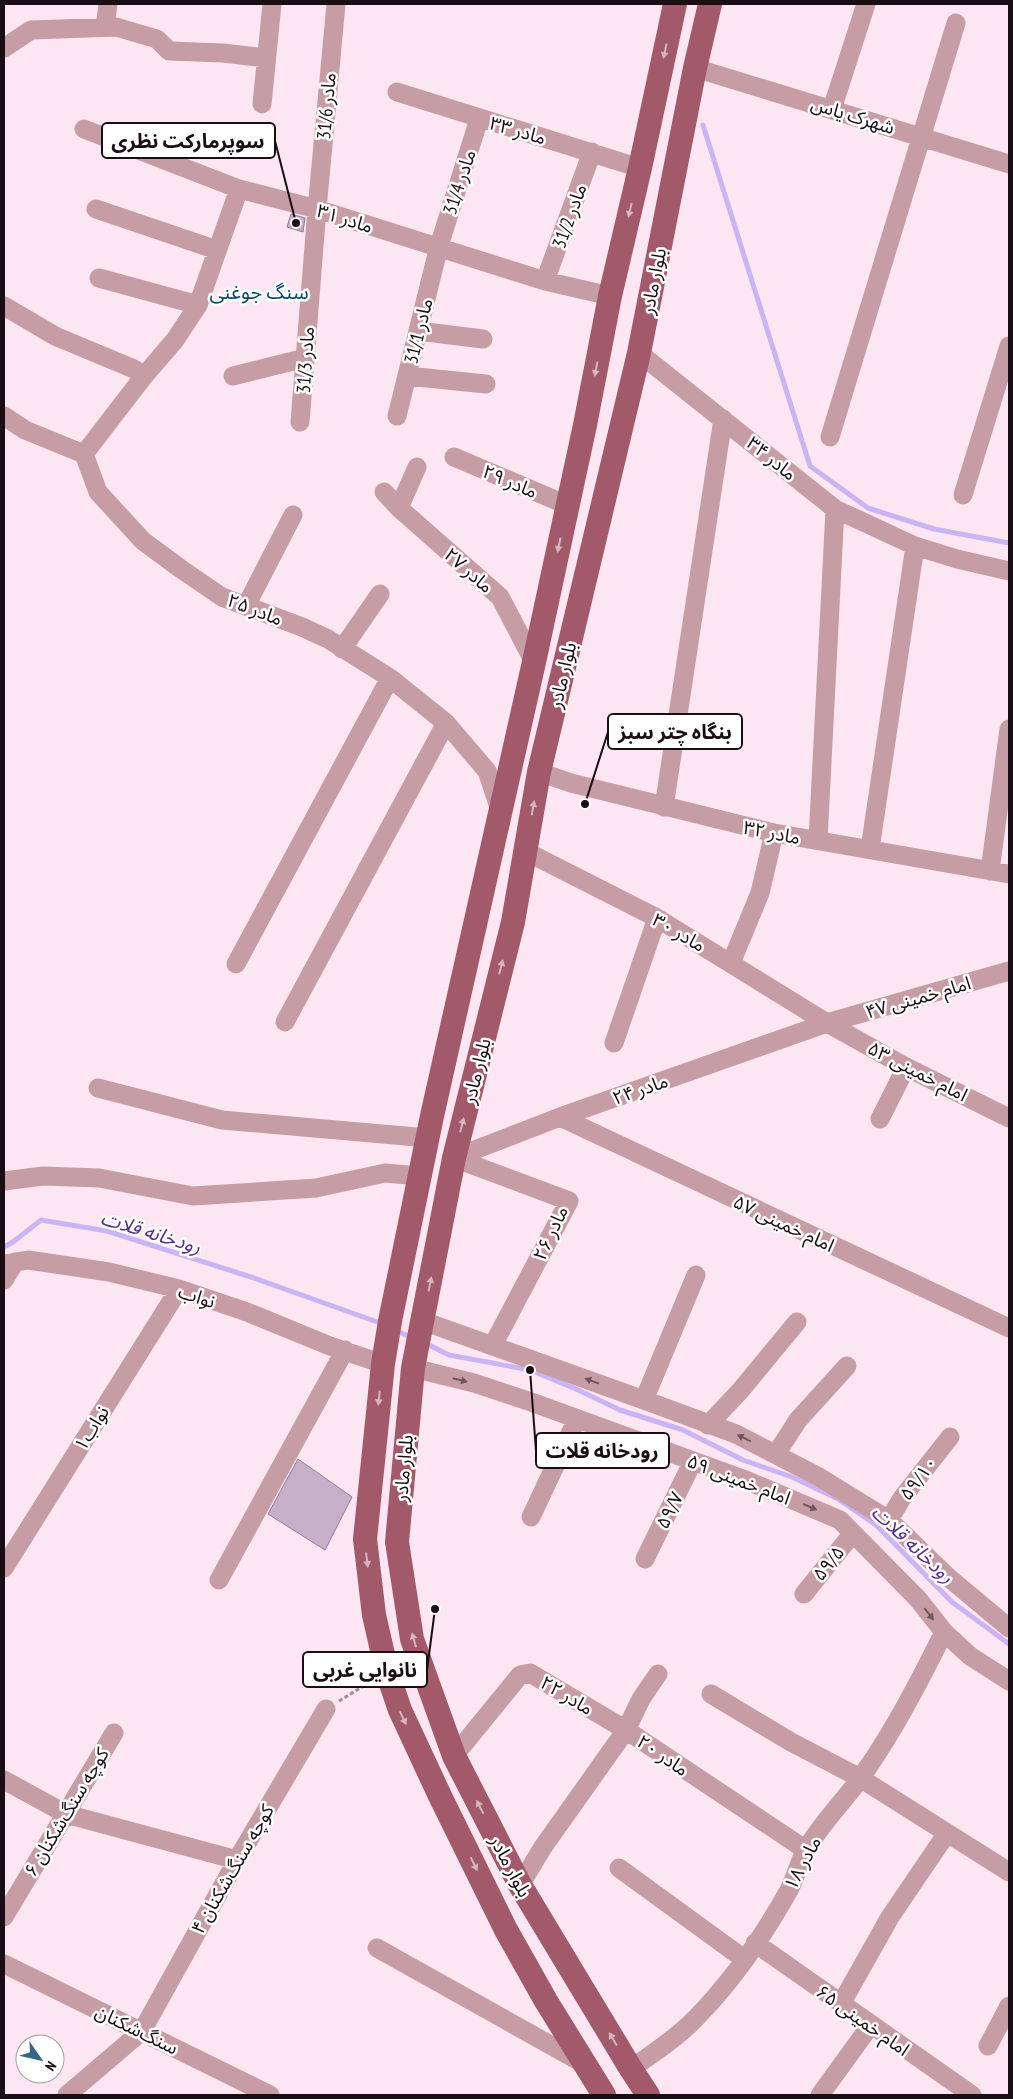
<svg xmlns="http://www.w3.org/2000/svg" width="1013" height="2099" font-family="'PT Sans Narrow','Noto Sans Arabic',sans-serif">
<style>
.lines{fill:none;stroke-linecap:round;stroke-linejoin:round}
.stream{stroke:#cbb4f3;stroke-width:5}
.building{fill:#c6afc9;stroke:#937d96}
.path{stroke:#a08f98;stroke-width:3;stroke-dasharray:4 2.5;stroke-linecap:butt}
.minor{stroke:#c79da5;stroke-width:19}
.major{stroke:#a2596a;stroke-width:24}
.oneway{fill:#d5b4bc}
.oneway2{fill:#70565d}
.labels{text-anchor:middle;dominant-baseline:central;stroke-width:5;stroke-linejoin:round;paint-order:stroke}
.street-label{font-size:19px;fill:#1a0e15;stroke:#fff}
.neighbourhood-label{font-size:20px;fill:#074968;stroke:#fff}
.water-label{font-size:20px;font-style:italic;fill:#582f89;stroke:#fff}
.leader{fill:none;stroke:#1a0e15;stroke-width:2}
.callout-dot{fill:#1a0e15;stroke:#fff;stroke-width:2}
.callout{fill:#fff;stroke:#1a0e15;stroke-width:2}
.callout-label{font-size:20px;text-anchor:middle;font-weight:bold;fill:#1a0e15}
</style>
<rect width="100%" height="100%" fill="#fbe6f1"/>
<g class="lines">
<path class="stream" d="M703,125L810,466L868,508L934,529L1009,543
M4,1247L13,1242L41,1220L107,1231L254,1278L383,1324
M395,1330L412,1338
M425,1343L449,1355L530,1370L576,1389L620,1410L683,1430L743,1460L792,1477L838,1499L876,1525L952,1602L1009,1644"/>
</g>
<path class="building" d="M291,214L305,218L303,232L287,227Z
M298,1459L352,1497L325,1550L268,1514Z"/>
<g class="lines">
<path class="path" d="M339,1701L370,1682"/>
<path class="minor" d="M105,27L108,4
M4,48L31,30L116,27L157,39L169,51L223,53L266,58
M695,68L1009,164
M397,92L640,168
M262,104L272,4
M832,109L866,4
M84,129L239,189L317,209L545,281L610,296
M96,209L217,250
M99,278L198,305
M545,281L592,152
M4,306L55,336L134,369L144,376
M418,331L483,339
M639,353L835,509L915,546L957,559L1009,571
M233,376L305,358
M407,376L486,384
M4,416L25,430L84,454L98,492L143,541L181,569L222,597L302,627L328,639L390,678L446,723L487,771L500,810
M397,416L439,246L479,119
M300,422L317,209L336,4
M830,437L956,23
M84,454L144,376L175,340L198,305L239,189
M454,457L567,505
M384,492L399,508L500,597L534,662
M963,495L1009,346
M399,508L417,467
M246,606L293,515
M342,649L380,594
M539,772L571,783L774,833L1009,874
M664,807L723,419
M818,840L835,509
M870,849L915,546
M525,851L657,918L827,1023L906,1067L1009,1118
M990,871L1009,729
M731,963L760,893L774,833
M236,964L390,678
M285,1022L446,723
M614,1043L657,918
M98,1088L222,1120L428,1138
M560,1117L1009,1328
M880,1119L906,1067
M454,1158L560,1117L827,1023L1009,971
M454,1158L569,1201L493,1345
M4,1181L43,1176L99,1178L193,1196L316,1188L385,1173L420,1176
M4,1264L28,1260L109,1272L179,1289L247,1312L330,1346L383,1364
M4,1280L15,1262
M423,1321L644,1400L736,1434L819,1477L889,1520L948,1577L1009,1628
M413,1368L474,1383L534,1403L748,1481L840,1520L918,1599L944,1632L970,1656L1009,1681
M644,1400L696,1275
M708,1425L740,1391L797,1322
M776,1454L798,1420L847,1366
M531,1517L577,1419
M889,1520L902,1498L950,1437
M645,1559L693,1461
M4,1568L179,1289
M219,1580L345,1350
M804,1594L853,1533
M711,1694L791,1742L860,1778L1009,1872
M454,1756L520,1675L530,1673L626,1730L641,1699L658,1674
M4,1780L66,1814L237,1860
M619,1868L744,1959
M520,1885L543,1847L626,1730L806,1850
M4,1917L114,1733
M755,1943L972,2095
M377,1948L586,2065
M4,1964L270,2095
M841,2004L890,1917L947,1833
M988,2046L1009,2006
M631,2069C653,2053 677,2038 696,2018C732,1981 764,1935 789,1890C796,1877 799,1861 807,1848C823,1821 846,1799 864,1773C895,1729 920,1680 944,1632
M67,2095L142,2031L237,1860L326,1709
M820,2095L870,2026"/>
<path class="major" d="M604,2095L546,2001L506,1930L440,1796L400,1710L387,1672L374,1615L365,1539L383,1364L390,1321L432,1116L534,662L585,425L610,296L640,168L675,4
M648,2095L631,2069L520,1885L454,1756L412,1639L397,1542L413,1368L454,1158L513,922L539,772L639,353L695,68L710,4"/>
</g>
<defs><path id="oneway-solid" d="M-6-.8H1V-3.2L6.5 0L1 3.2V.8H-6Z" transform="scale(1.25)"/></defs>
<g class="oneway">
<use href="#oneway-solid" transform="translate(665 51) rotate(102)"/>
<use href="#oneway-solid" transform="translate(630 210) rotate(103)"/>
<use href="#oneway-solid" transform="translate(596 369) rotate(101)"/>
<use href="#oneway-solid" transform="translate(559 545) rotate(102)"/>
<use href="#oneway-solid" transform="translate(533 808) rotate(-80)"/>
<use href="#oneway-solid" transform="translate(501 967) rotate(-76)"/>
<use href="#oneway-solid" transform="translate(462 1125) rotate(-76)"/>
<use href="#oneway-solid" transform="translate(430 1284) rotate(-79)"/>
<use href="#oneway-solid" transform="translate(379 1398) rotate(96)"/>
<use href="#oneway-solid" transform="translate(367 1560) rotate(83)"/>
<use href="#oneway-solid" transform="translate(414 1640) rotate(-106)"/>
<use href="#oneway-solid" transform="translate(403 1718) rotate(65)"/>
<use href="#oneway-solid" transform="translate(480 1807) rotate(-117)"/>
<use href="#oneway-solid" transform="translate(474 1864) rotate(64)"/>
<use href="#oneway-solid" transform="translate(613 2039) rotate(-121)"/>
</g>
<g class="oneway2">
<use href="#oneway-solid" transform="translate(460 1380) rotate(14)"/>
<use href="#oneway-solid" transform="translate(592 1381) rotate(-160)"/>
<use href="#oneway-solid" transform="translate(744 1438) rotate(-154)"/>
<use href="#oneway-solid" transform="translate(810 1507) rotate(24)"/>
<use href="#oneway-solid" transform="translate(929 1614) rotate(52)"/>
</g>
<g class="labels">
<g class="street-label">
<text transform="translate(326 106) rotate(-85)">مادر 31/6</text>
<text transform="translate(853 115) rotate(17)">شهرک یاس</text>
<text transform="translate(518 130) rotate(16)">مادر ۳۳</text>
<text transform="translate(459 182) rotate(-72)">مادر 31/4</text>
<text transform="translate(569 216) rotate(-70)">مادر 31/2</text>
<text transform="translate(345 218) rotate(17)">مادر ۳۱</text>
<text transform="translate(653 281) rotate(-79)">بلوار مادر</text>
<text transform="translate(418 331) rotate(-76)">مادر 31/1</text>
<text transform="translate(305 360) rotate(-86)">مادر 31/3</text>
<text transform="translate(772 458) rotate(39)">مادر ۳۴</text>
<text transform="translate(510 481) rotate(23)">مادر ۲۹</text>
<text transform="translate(469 570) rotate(41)">مادر ۲۷</text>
<text transform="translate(255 609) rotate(21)">مادر ۲۵</text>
<text transform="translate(562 675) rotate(-77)">بلوار مادر</text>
<text transform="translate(772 832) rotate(11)">مادر ۳۲</text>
<text transform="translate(679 932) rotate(30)">مادر ۳۰</text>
<text transform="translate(918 997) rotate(-16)">امام خمینی ۴۷</text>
<text transform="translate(476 1071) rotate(-76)">بلوار مادر</text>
<text transform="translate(918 1071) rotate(27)">امام خمینی ۵۳</text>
<text transform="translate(640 1089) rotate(-19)">مادر ۲۴</text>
<text transform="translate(784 1223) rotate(25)">امام خمینی ۵۷</text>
<text transform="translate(550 1233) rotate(-65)">مادر ۲۶</text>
<text transform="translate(197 1296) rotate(18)">نواب</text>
<text transform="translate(91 1428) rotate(-58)">نواب۱</text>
<text transform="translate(403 1468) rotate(-85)">بلوار مادر</text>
<text transform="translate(918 1478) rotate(-53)">۵۹/۱۰</text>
<text transform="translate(739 1479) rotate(21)">امام خمینی ۵۹</text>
<text transform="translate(669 1510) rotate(-64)">۵۹/۷</text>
<text transform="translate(828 1563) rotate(-51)">۵۹/۵</text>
<text transform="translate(567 1695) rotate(31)">مادر ۲۲</text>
<text transform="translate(663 1755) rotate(34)">مادر ۲۰</text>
<text transform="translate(66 1812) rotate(-59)">کوچه سنگ‌شکنان ۶</text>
<text transform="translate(802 1863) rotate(-62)">مادر ۱۸</text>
<text transform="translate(511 1866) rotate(62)">بلوار مادر</text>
<text transform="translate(232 1869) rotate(-60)">کوچه سنگ‌شکنان ۴</text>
<text transform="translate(863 2020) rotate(35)">امام خمینی ۶۵</text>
<text transform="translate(137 2029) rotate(26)">سنگ‌شکنان</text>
</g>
<g class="neighbourhood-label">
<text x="259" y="292">سنگ جوغنی</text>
</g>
<g class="water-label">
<text transform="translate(151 1232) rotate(17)">رودخانه قلات</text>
<text transform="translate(913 1544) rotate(43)">رودخانه قلات</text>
</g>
</g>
<path class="leader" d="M296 223L275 141M585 804L608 732M530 1370L536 1451M435 1609L427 1670"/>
<g class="callout-dot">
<circle cx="296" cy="223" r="5"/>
<circle cx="585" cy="804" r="5"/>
<circle cx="530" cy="1370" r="5"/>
<circle cx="435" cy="1609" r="5"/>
</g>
<g class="callout">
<rect x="102" y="123" width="173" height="35" rx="5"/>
<rect x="608" y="714" width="134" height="35" rx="5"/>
<rect x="536" y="1433" width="133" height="35" rx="5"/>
<rect x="303" y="1652" width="124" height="35" rx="5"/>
</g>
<g class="callout-label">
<text x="188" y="148">سوپرمارکت نظری</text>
<text x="675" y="739">بنگاه چتر سبز</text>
<text x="602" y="1458">رودخانه قلات</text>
<text x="365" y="1677">نانوایی غربی</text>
</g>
<rect width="1013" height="2099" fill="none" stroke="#1a0e15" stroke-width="10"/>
<g transform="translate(40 2059) rotate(124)"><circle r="24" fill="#ffffff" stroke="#a39fa1"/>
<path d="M0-4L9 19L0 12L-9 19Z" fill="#346684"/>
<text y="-8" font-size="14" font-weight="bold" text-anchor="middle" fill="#1a0e15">N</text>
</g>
</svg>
